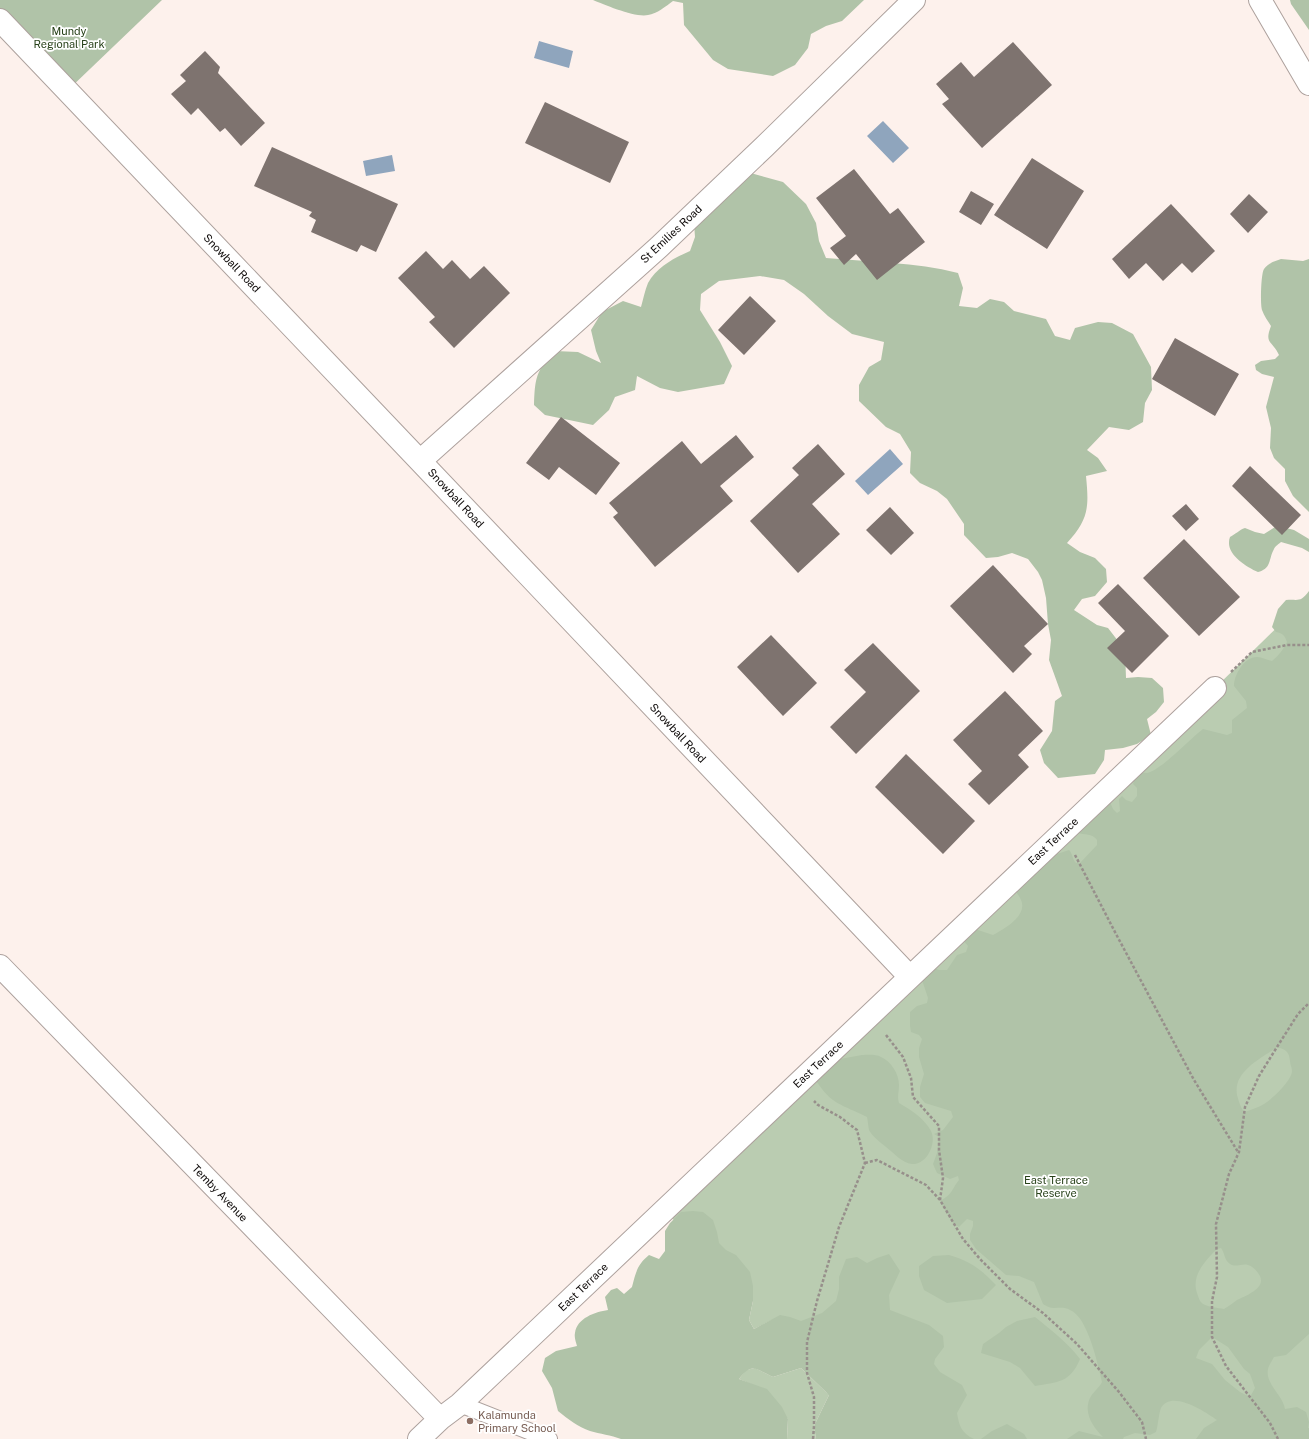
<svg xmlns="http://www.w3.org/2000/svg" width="1309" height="1439" font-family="'Public Sans',sans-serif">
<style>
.green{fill:#baccb1}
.forest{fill:#b0c3a8;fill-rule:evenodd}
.water{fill:#8fa5bd}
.building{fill:#7e736f}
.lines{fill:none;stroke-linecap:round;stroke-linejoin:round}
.lane-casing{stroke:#ada19d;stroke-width:18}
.street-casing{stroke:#ada19d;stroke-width:24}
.primary-casing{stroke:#ada19d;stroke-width:24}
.path{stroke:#978f8b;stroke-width:2.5;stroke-dasharray:3 2;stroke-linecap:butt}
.lane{stroke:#fff;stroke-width:16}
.street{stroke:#fff;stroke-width:22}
.primary{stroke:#fff;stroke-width:22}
.education-dot{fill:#8d6e63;stroke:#fff;stroke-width:1.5}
.labels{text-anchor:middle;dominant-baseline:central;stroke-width:3.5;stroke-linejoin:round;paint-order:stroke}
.park-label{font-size:11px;fill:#274119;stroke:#fff}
.street-label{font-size:11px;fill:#0f0b0a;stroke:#fff}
.education-label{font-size:11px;fill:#785e54;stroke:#fff;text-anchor:start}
</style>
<rect width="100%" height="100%" fill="#fdf1ec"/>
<path class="green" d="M1309,596V1439H862L772,1320L754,1329L749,1320L753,1301L664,1210L1215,688Z
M755,1368L773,1377L801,1368L829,1395L814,1426L816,1439H787L788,1419L751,1384L739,1379L746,1370Z"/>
<path class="forest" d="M0,0H162L67,91L0,20Z
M593,0H864L842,21L826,26L811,34L808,48L795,65L773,76L728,69L713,60L684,25L683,3L673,1C666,6 657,14 648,15C636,18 605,5 593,0Z
M1290,0H1309V30L1291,4Z
M747,172L783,182L806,204L816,223L819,241L826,258C870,262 915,262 958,273L963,288L959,306L977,308L990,299L1004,302L1014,311L1046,319L1055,336L1070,340L1075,328L1098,322L1112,323L1133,334L1151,367L1152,390L1145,403L1143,422L1129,430L1109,427L1087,450L1098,458L1107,471L1086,476C1089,507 1089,519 1067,543L1080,552L1095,558L1106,569L1107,582L1095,596L1082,599L1074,610L1097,625L1108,628L1125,650L1126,678L1138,677L1152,678L1163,688L1164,702L1156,712L1147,719L1151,735L1137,744L1123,748L1105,750L1104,760L1095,774L1058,778L1044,763L1040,750L1052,731L1055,701L1062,696L1049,660L1051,640L1048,624L1046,598L1042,580L1038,572L1028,559L1012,553L998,557L986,558L964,535V524L947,499L937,491L920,483L910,473L911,452L900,434L886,427L859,401V385L869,367L881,360L884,342L852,334L828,316L804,294L784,280L760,276L719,281L701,294L700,310L720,342L732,366L724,384L678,392L660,388L637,376L635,390L615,397L609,410L593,425L545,415L534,405C535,378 536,370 555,351L578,352L601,363L596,351L591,330L602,312L623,301L641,307C643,300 645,290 648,283C657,267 674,258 690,251L695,237L694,223Z
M1281,259L1303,261L1309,259V512L1293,496L1285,481V469L1274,458L1270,448L1271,428L1266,407L1274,377L1262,374L1256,370L1255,365L1261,361L1275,359L1279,355C1272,340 1264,344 1271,326C1268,321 1264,316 1262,310C1260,304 1261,273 1264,269C1268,263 1275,261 1281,259Z
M1275,527H1282L1294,530L1309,539V552L1302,548L1281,542C1279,544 1275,546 1274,549C1268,560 1272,568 1258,572C1245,566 1224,553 1230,537C1236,534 1239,530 1245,528L1255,532L1264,534Z
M1309,591V1334L1286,1355L1274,1357C1272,1361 1269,1365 1268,1369C1265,1384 1283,1395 1285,1409L1297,1407L1306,1412L1309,1422L1308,1428H1309V1439H1196L1204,1428L1217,1420C1206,1412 1171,1389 1161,1408C1159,1412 1158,1426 1156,1432L1150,1435L1135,1433L1124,1437L1123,1439H1067L1079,1431L1103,1437C1093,1427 1083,1413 1090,1398C1093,1392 1099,1388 1102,1382C1098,1365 1088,1317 1070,1310C1065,1307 1060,1308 1054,1308C1050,1308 1046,1306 1043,1304L1034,1282L1019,1276L1006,1275L976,1249L970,1240V1234L973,1226V1221L967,1219L959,1227L953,1223L940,1201C953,1194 951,1190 959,1180L958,1176L950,1179L937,1173L933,1164L937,1153L939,1137L934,1134L943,1130L953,1117L951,1111L925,1103L920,1097V1087L924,1074L919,1057V1048L922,1039L919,1035L911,1032L910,1026V1012L917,1006L927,1003L928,998L922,980L924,964L939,970H947L957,955L966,952L968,946L963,940L975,929L993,935C1005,929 1028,915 1021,900C1018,893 1016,895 1015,885L1054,855L1069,850C1073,854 1072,859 1076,863H1080L1097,845V840C1092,833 1085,835 1077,833L1110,802L1113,809L1117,813L1120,811L1119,799L1122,796L1126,800L1132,802L1137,796V788L1133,784L1137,772C1140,772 1144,773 1147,773C1160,771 1190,739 1203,729L1227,735L1232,733V720L1247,708L1246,701L1234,686C1234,675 1244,657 1257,657C1262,657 1267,660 1272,661C1279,655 1283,650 1287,642C1285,636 1283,633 1276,632L1272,627L1278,609L1286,600C1299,599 1300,603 1309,591ZM1277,1047C1286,1050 1289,1051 1290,1061C1290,1064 1292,1068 1292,1071C1292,1080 1274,1097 1267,1102C1262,1106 1251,1110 1244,1112C1240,1106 1239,1102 1237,1095C1233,1071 1261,1059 1277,1047ZM1221,1248C1225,1253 1224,1260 1230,1264C1236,1268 1242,1263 1248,1265C1252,1266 1256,1270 1258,1273C1269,1287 1247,1295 1237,1300C1233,1303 1229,1306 1224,1309C1218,1308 1209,1307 1203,1304C1199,1301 1199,1298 1197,1293C1192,1278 1201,1266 1211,1255C1214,1252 1216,1249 1221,1248ZM1212,1337L1228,1347L1244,1369L1250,1374L1255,1388L1250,1397L1240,1392L1225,1380L1212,1364L1196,1358L1199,1350Z
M862,1055C867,1055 876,1054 881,1057C891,1061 899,1074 899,1085C899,1092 897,1096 899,1103C911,1110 924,1118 931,1131C937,1143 927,1165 912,1164C902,1163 894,1153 886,1147C881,1143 872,1136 869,1130C868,1126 868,1121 867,1117C842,1104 832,1106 815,1079L829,1063L840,1059Z
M693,1211L703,1212L713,1220L717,1232L719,1243L726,1250L736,1255L750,1272L753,1286V1301L749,1320L754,1329L780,1315L790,1317L801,1321L822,1313L836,1301L839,1289V1277L846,1259L857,1257L867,1263L877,1258L889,1254L900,1271L889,1295L890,1310L929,1325L943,1336L944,1347L935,1359L934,1364L940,1372L962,1385L967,1395L957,1413C959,1425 961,1433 974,1439H816L814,1426L829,1395L801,1368L773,1377C756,1370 753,1361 739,1379L767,1389L782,1407L788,1419L787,1439H621C611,1435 600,1434 590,1431C578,1427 568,1419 558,1411L552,1388L542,1371L545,1358L556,1351L577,1346C576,1342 574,1337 575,1333C577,1318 595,1312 608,1310L605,1297L611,1290L617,1288L624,1294L632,1287C636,1272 637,1265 649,1255L659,1259L665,1251V1231L670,1223L681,1212Z
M949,1255C972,1262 979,1268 996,1285L982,1299L947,1303L924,1290L919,1276V1266L933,1256Z
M1035,1317C1051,1330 1067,1342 1080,1359C1070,1383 1058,1382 1035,1386L1020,1368L1010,1362L981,1353L983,1344L999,1333L1006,1327L1017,1321Z
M1007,1424L1024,1434L1027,1439H981L992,1431Z"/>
<path class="water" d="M539,41L573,51L569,68L534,58Z
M883,121L909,148L893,163L867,136Z
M392,155L395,171L366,176L363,161Z
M890,449L903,464L868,495L855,481Z"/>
<path class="building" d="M1013,42L1052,85L982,148L942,104L949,99L936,84L961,62L974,77Z
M205,51L220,67L218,73L265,123L241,146L225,128L220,132L198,108L191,115L171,94L186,81L180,75Z
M545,102L629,142L610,183L525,143Z
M272,147L398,204L376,252L361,245L357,252L311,232L316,220L309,216L312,212L254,186Z
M1032,158L1084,191L1047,249L994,215Z
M854,169L890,214L898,208L925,242L877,280L856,254L844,265L830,248L846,236L816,198Z
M971,191L994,204L981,225L959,212Z
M1249,194L1268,212L1248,233L1230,214Z
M1171,204L1215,251L1192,273L1182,263L1163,281L1146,263L1129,279L1112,259Z
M426,251L443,269L452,260L470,279L484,266L510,293L454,348L429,322L435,317L398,278Z
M750,296L776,321L744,355L718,330Z
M1175,338L1239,374L1215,416L1152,379Z
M561,417L620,463L596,495L559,467L549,480L526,463Z
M736,435L754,457L720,486L733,501L655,567L613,517L618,513L609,503L682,441L701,464Z
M818,444L845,474L812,504L840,534L798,573L750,521L799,475L792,468Z
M1250,466L1301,515L1282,535L1232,486Z
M1186,504L1199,519L1186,531L1172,516Z
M890,507L914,533L891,555L866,530Z
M1184,539L1240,597L1199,636L1143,578Z
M993,565L1048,624L1024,646L1032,654L1013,673L950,606Z
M1118,584L1169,636L1132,673L1107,648L1125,631L1098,603Z
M771,635L817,683L783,716L737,667Z
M873,643L920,691L856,754L830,727L866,692L844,670Z
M1005,691L1043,731L1018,755L1029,767L989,805L968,784L982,771L953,740Z
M906,754L975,821L943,854L875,787Z"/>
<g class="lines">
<defs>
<path id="lane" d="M460,1404L549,1439"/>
<path id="street" d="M0,20L420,461L910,977
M420,461L659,247L764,147L914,0
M0,966L440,1419
M419,1439L440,1419L460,1404L1215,688"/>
<path id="primary" d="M1260,0L1309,84"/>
</defs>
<use href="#lane" class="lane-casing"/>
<use href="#street" class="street-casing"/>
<use href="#primary" class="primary-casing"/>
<path class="path" d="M1231,672L1252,652L1287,645H1309
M1075,855L1116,934L1194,1080L1238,1152
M886,1035L903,1057L911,1078L913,1097L939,1126V1150L943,1178L940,1200
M865,1163L877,1160L926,1185L940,1200L963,1239L980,1259L1010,1289L1043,1313L1077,1344L1119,1392L1142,1422L1146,1439
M813,1439L814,1426V1397L807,1373V1342L817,1301L839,1227L865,1163L857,1130L840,1117L818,1105L814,1101
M1278,1439L1270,1423L1226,1366L1212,1337V1301L1217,1277L1216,1224L1229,1174L1239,1152L1245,1107L1259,1076L1277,1047L1298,1014L1309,1003"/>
<use href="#lane" class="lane"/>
<use href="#street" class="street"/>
<use href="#primary" class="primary"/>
</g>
<circle class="education-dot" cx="470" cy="1421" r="4"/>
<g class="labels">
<g class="park-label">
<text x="69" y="31">Mundy<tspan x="69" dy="13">Regional Park</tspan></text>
<text x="1056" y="1180">East Terrace<tspan x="1056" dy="13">Reserve</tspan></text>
</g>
<g class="street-label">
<text transform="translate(671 234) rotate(-43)">St Emilies Road</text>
<text transform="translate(232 263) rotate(46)">Snowball Road</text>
<text transform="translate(456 498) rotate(47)">Snowball Road</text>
<text transform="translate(678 733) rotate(47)">Snowball Road</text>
<text transform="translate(1053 841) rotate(-43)">East Terrace</text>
<text transform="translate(818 1064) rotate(-43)">East Terrace</text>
<text transform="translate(220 1193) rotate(46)">Temby Avenue</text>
<text transform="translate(583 1287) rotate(-44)">East Terrace</text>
</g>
<g class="education-label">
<text x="478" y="1415">Kalamunda<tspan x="478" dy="13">Primary School</tspan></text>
</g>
</g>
</svg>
